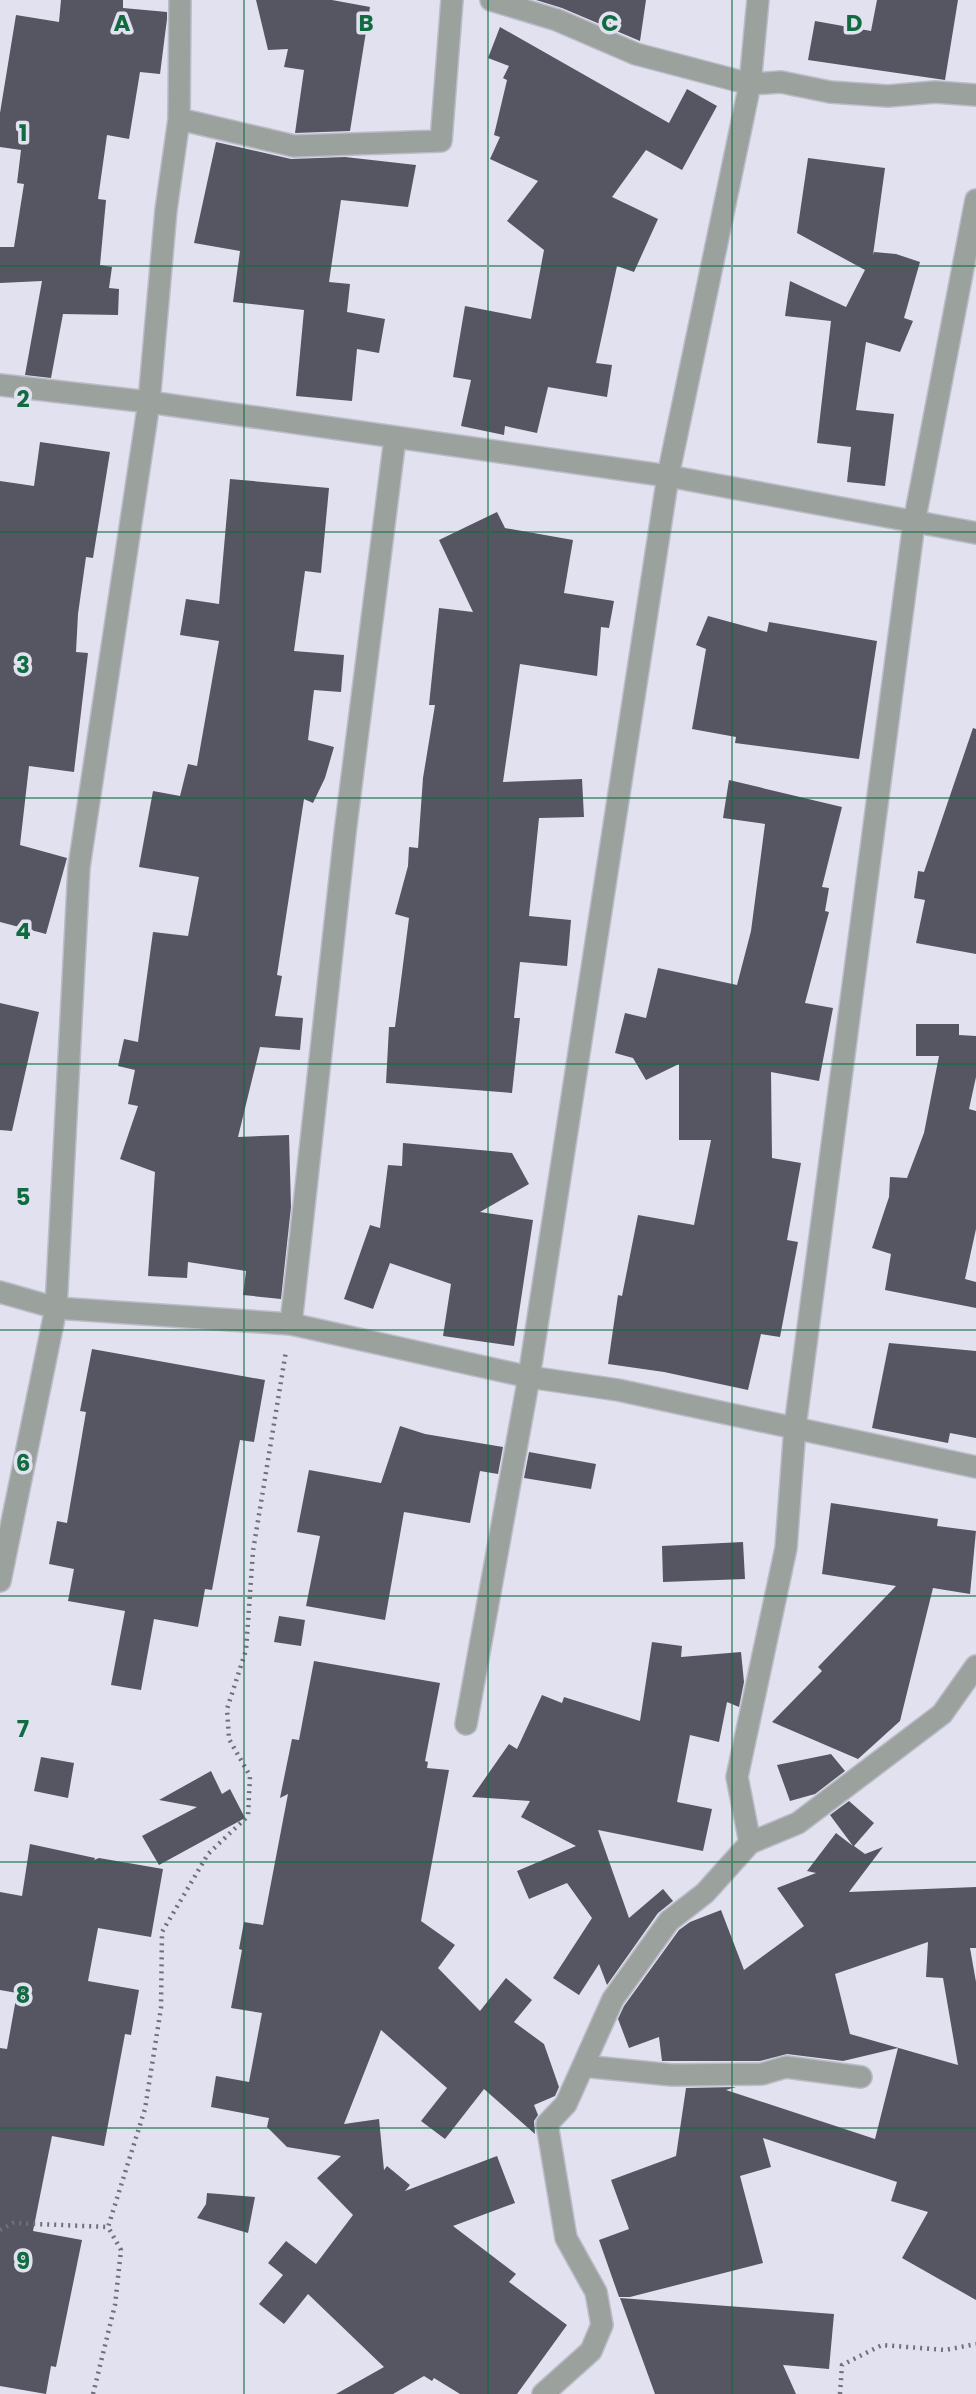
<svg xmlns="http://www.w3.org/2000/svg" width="976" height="2394" font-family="Poppins,sans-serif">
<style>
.building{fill:#565663;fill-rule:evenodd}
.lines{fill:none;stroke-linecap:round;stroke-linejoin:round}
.minor-casing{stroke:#bcbcc9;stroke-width:24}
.tertiary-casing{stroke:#bcbcc9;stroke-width:24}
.path{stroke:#70707a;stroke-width:4.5;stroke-dasharray:2 5;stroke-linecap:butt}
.minor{stroke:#9ba29d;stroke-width:21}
.tertiary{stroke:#9ba29d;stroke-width:21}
.grid{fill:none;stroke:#106c40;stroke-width:2;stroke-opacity:0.55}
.grid-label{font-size:23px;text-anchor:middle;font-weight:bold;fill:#106c40;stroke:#e1e1f0;stroke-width:7;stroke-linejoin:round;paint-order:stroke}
</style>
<rect width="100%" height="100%" fill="#e1e1f0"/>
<path class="building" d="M61,0H123V8L167,12V19L160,74L140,72L129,139L107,135L98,199L106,200L100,265L112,267L109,288L119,289L118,315L63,314L51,378L25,375L42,281L0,283V247H14L24,184L17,183L21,150L0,147V113L16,15L59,22Z
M256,0H332L370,7L350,131L295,133L304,70L284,67L288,49L268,50Z
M536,0H646L640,41L562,8Z
M877,0H958L945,80L808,60L815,21L871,31Z
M500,27L669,123L687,89L717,106L682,170L646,150L612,197L658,219L634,272L617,266L596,363L612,365L607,397L548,387L537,433L505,426L504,435L461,426L471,380L453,377L465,306L531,319L544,250L507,221L538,181L490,159L500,137L494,135L507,80L503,78L509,66L488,58Z
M216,142L291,159L345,157L416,165L408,207L341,200L329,282L350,284L347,312L385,319L379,353L357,349L352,401L296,396L304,310L233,302L240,251L194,243Z
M808,158L885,168L873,255L874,252L896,254L920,262L904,318L913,321L900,352L866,342L856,410L894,414L885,486L847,482L851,447L817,443L831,321L785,316L790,281L846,307L865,270L797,233Z
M40,442L110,452L93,558L86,557L78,614L76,652L88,653L74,772L29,766L20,845L67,858L46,934L0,922V481L34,486Z
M230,479L329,488L321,573L305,571L294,651L344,655L341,692L314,690L308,740L334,747L325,778L313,803L304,799L277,975L282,976L275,1016L303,1018L300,1050L260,1047L238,1137L289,1135L291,1207L281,1299L243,1295L246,1271L188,1262L187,1278L148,1276L155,1172L120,1159L138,1106L128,1104L135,1070L118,1066L124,1039L138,1042L153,932L188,936L199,877L139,867L153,791L180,796L188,764L197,766L219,641L180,635L186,599L219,604Z
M497,512L505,528L573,540L564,593L614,601L609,628L601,627L597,676L520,664L503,782L582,779L584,817L539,818L529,916L571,920L567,966L520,962L514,1018H520L512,1093L386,1083L389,1027H395L409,918L395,914L408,866L409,847L418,848L423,778L435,705H429L439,608L473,612L439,540Z
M708,616L767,632L769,622L877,641L859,759L735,743L736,737L692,729L706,649L696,645Z
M973,728L976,729V954L916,943L925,900L914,898L918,871L924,872Z
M729,780L842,807L822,887L829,888L825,911L829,912L805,1003L833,1008L819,1081L771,1072L772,1158L801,1163L787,1240L798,1242L780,1337L761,1334L748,1390L664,1372L608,1364L618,1295L622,1296L638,1215L694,1225L711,1140H679V1064L646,1080L633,1058L615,1053L625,1013L646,1018L658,968L737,985L751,931L765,824L723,818Z
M0,1003L39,1012L12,1131L0,1130Z
M916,1024H959V1035L976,1036V1077L969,1109L976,1111V1229L965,1279L976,1282V1308L885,1290L891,1254L872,1248L889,1197L890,1177L907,1178L924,1133L939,1056H916Z
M403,1143L512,1153L529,1184L480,1212L533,1220L514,1346L443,1336L451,1284L390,1263L373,1309L344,1299L370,1225L380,1228L388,1165L402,1166Z
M889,1343L976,1351V1438L950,1433L948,1443L872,1428Z
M92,1349L265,1380L254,1442L240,1440L212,1590L205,1589L198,1627L154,1619L141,1690L111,1685L125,1611L68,1601L74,1569L49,1564L57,1521L67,1523L86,1412L80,1411Z
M400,1426L425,1434L503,1447L498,1474L480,1471L470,1523L404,1512L385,1620L306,1606L320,1536L297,1532L309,1470L381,1483Z
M529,1452L596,1464L591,1489L524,1478Z
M831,1503L938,1519L937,1526L976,1531L970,1594L933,1588L900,1721L858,1759L772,1722L822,1671L818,1667L896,1586L822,1574Z
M743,1542L745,1579L663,1582L662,1546Z
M279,1616L305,1620L301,1646L274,1642Z
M652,1642L682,1646L681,1657L741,1652L744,1682L739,1707L727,1702L719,1742L690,1735L677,1802L712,1809L703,1851L598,1830L629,1918L663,1889L673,1901L658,1913L607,1985L599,1964L579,1995L553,1978L592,1918L567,1883L529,1899L517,1871L576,1846L521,1817L530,1801L472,1797L509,1744L517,1749L542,1695L562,1703L564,1697L640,1721Z
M314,1661L440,1683L425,1761L428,1762L427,1768L449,1770L421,1921L455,1945L438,1968L480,2011L506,1978L532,2000L514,2022L544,2044L559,2087L555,2096L534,2105L538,2115L534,2121L535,2134L484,2089L445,2139L421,2121L447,2088L381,2030L344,2124L379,2119L384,2170L387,2166L410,2185L405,2191L497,2156L515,2203L453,2226L516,2274L509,2282L567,2325L517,2394H460L434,2378L432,2381L424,2376L393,2394H336L384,2367L308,2294L284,2324L259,2304L283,2275L268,2263L286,2241L316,2264L353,2215L317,2178L341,2156L287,2147L267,2127L269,2118L211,2107L216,2076L249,2082L262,2013L231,2008L242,1950L239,1949L244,1922L263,1925L288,1794L280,1798L292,1739L299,1740Z
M831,1754L845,1771L815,1794L790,1801L777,1765Z
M41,1757L74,1763L68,1798L34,1791Z
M211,1771L222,1794L230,1789L245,1818L159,1865L142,1836L197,1807L159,1800Z
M849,1801L874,1823L854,1846L865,1854L883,1847L849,1892L976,1887V1948H970L976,1982V2300L902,2258L928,2212L891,2201L897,2182L763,2138L771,2167L740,2176L763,2263L630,2297H619L599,2240L629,2229L611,2180L676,2156L686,2088L736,2087L726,2090L875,2139L898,2048L843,2061L787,2054L760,2061H662L659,2037L629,2048L618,2019L624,2006L679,1930L690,1922L721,1910L744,1970L804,1926L777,1888L816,1873L807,1871L836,1833L853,1846L830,1815ZM928,1942L926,1977L943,1978L958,2065L850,2034L835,1974Z
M30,1844L95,1858L94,1860L99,1858L163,1869L151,1937L98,1928L88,1981L139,1990L131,2035L125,2034L104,2146L52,2136L33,2231L82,2240L56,2367L51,2366L46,2394L0,2386V2048L7,2049L17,1993L0,1990V1892L22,1896Z
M207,2193L255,2197L248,2233L197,2218L206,2204Z
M620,2298L834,2314L829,2369L783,2365L796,2394H655Z"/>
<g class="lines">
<defs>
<path id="minor" d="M491,0L557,20L636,54L750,84L781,82L830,92L888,96L935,92L976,95
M179,119L294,146L441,141L452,0
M0,385L149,402L668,476L976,533
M291,1324L345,833L395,438
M0,1581L56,1308L79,867L149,402L166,210L179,119L180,0
M466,1724L529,1377L668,476L750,84L758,0
M750,1843L737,1777L786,1548L795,1427L914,523L976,200
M583,2066L672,2075L762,2074L786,2067L861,2077
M543,2394L591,2351L602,2325L596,2292L566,2238L547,2124L566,2104L613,1999L669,1921L705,1893L750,1843L798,1823L942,1714L976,1666"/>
<path id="tertiary" d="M0,1292L56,1308L291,1324L529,1377L618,1390L976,1467"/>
</defs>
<use href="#minor" class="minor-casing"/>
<use href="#tertiary" class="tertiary-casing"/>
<path class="path" d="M0,2230L13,2223L108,2227
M93,2394L115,2305L121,2250L108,2227L145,2109L161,2008L162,1932L208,1854L248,1816L250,1776L229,1739L227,1709L246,1650L253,1551L286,1351
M840,2394L842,2365L882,2345L945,2350L976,2344"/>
<use href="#minor" class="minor"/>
<use href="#tertiary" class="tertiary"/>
</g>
<path class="grid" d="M244,0V2394M488,0V2394M732,0V2394M0,266H976M0,532H976M0,798H976M0,1064H976M0,1330H976M0,1596H976M0,1862H976M0,2128H976"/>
<g class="grid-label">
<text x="122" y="31">A</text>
<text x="366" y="31">B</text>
<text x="610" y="31">C</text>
<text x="854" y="31">D</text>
<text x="23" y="141">1</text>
<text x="23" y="407">2</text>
<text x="23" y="673">3</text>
<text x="23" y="939">4</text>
<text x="23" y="1205">5</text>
<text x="23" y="1471">6</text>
<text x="23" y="1737">7</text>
<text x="23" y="2003">8</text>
<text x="23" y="2269">9</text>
</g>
</svg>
